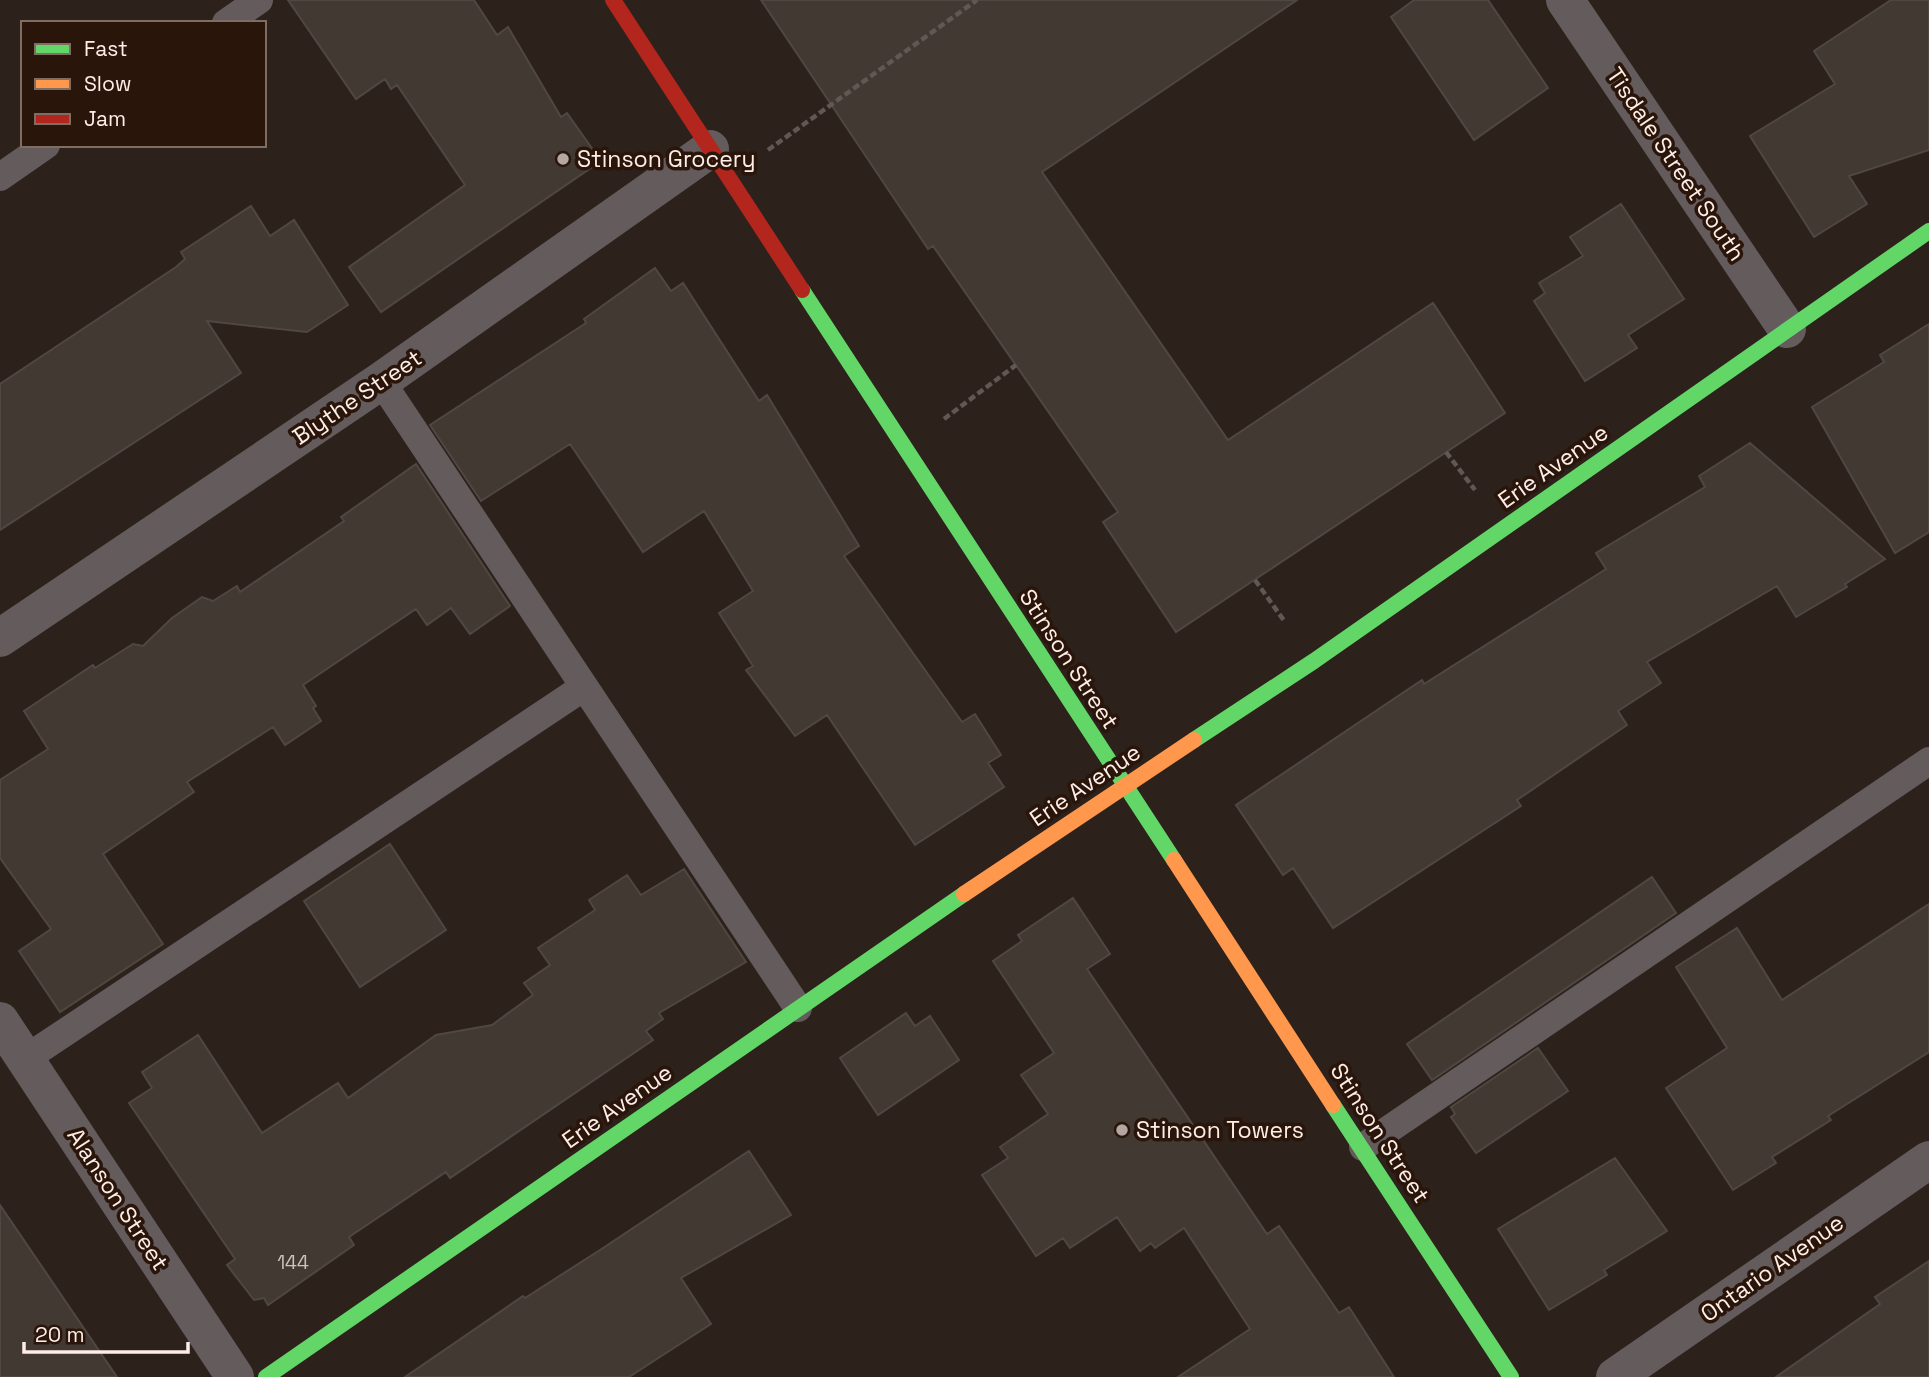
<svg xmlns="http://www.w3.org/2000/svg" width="1929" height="1377" font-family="'Space Grotesk',sans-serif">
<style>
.building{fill:#423932;stroke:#514742;stroke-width:2}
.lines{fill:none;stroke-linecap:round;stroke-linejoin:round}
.path{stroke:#615856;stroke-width:4.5;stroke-dasharray:7 3.5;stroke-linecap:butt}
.lane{stroke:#635b5c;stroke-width:28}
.street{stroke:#635b5c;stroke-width:38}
.fast{stroke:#63d668;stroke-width:16}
.slow{stroke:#ff974d;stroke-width:16}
.jam{stroke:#b3261e;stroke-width:16}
.poi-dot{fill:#b4a6a0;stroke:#2a150a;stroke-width:2.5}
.labels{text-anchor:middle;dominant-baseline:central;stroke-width:7;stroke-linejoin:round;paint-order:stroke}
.number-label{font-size:19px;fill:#cfc1ba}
.poi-label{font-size:23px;fill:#feeee7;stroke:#2a150a;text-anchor:start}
.street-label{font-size:23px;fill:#feeee7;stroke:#2a150a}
</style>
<rect width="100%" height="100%" fill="#2c211b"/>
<path class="building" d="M288,0H474L497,35L508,27L561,117L567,113L601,161L381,312L349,267L465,185L397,85L391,89L385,79L356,99Z
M761,0H1297L1042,172L1228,440L1433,303L1505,413L1176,632L1103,522L1118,512L933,246L928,249Z
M1414,0H1488L1548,88L1474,140L1391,17Z
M1891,0H1929V150L1849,176L1867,204L1814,237L1750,136L1835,84L1814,51Z
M1621,204L1684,299L1628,335L1637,348L1585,381L1534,301L1545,293L1539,283L1583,256L1570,237Z
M251,206L270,236L294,220L348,305L307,332L207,321L241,373L0,530V384L176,267L185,259L181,252Z
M655,268L671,291L683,283L759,401L767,395L859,546L844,556L962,722L975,714L1001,755L988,763L1004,787L915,845L827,715L795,736L746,670L753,666L719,613L753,591L704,511L643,552L570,444L481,501L430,425L586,323L584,319Z
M1929,324V532L1895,553L1812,407L1884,362L1880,355Z
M1750,443L1885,559L1845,584L1847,587L1796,617L1777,586L1647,662L1661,683L1618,711L1627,725L1517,800L1521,806L1333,928L1293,868L1283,875L1236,805L1422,680L1424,684L1606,569L1596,553L1705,487L1699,476Z
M416,464L510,606L470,634L451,608L427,625L416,609L303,685L316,706L313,708L321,721L285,745L273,727L187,782L194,792L103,854L163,944L60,1012L19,951L51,929L0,858V780L48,749L24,711L93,665L95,668L133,644L143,646L172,618L202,597L213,601L237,586L240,592L344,521L341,517Z
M390,844L446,930L360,987L304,901Z
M684,869L746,962L659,1013L663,1019L646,1031L653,1040L450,1178L446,1172L349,1237L354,1245L268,1305L264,1298L254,1300L227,1265L235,1259L129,1103L152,1088L142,1072L198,1035L262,1133L338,1083L348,1098L436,1035L492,1025L533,995L524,983L550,965L538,948L595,910L589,900L627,875L641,895Z
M1652,877L1676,913L1432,1080L1407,1044Z
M1073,898L1110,954L1087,969L1267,1234L1279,1226L1339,1313L1349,1307L1394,1377H1178L1250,1329L1184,1228L1155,1248L1151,1243L1140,1251L1117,1217L1070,1248L1063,1238L1036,1256L982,1175L1008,1158L1000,1147L1048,1114L1021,1075L1054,1053L993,961L1022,941L1018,935Z
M1929,904V1052L1828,1116L1831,1120L1772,1157L1776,1163L1733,1190L1666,1088L1727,1048L1676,967L1737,928L1782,1000Z
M906,1013L915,1026L930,1016L959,1060L878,1115L840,1058Z
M1538,1048L1568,1091L1476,1153L1451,1117L1455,1114L1451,1107Z
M749,1151L791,1215L681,1278L711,1324L663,1355L629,1377H405L523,1296L525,1298L600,1250Z
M1615,1158L1667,1231L1604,1270L1607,1275L1549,1310L1498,1229Z
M0,1205L49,1277L117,1377H0Z
M1929,1261V1377H1776L1880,1304L1875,1297Z"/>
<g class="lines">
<path class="path" d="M768,150L977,0
M944,419L1016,365
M1446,452L1475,490
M1255,580L1285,622"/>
<path class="lane" d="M226,23L259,0
M0,177L46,145
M381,381L798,1008
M25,1059L584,687
M1363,1147L1929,761"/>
<path class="street" d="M1565,0L1787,329
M0,638L381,381L710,149
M0,1021L235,1377
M1615,1377L1929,1160"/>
<path class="fast" d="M802,290L1174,860
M1194,740L1314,661L1929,231
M1333,1105L1511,1377
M266,1377L964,894"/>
<path class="slow" d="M1174,860L1333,1105
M964,894L1194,740"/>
<path class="jam" d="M613,0L802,290"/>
</g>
<g class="poi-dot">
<circle cx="563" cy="159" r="7"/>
<circle cx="1122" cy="1130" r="7"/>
</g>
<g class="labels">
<g class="number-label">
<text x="293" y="1262">144</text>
</g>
<g class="poi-label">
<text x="577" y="159">Stinson Grocery</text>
<text x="1136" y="1130">Stinson Towers</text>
</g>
<g class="street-label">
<text transform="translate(1676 164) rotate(56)">Tisdale Street South</text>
<text transform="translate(357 397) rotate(-34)">Blythe Street</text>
<text transform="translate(1553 466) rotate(-35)">Erie Avenue</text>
<text transform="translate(1069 659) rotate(57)">Stinson Street</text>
<text transform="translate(1085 785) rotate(-34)">Erie Avenue</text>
<text transform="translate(617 1106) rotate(-35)">Erie Avenue</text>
<text transform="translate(1380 1133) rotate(57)">Stinson Street</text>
<text transform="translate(118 1199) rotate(57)">Alanson Street</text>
<text transform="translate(1772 1268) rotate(-35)">Ontario Avenue</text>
</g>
</g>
<rect x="21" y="21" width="245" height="126" fill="#2a150a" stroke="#7f6c62" stroke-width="2"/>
<rect x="35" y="44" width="35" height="10" fill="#63d668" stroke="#7f6c62" stroke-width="2"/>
<text x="84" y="56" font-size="21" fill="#feeee7">Fast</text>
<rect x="35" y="79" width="35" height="10" fill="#ff974d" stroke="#7f6c62" stroke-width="2"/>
<text x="84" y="91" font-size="21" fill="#feeee7">Slow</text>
<rect x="35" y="114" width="35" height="10" fill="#b3261e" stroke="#7f6c62" stroke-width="2"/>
<text x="84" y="126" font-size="21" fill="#feeee7">Jam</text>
<path d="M24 1342v10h164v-10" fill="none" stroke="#feeee7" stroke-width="3.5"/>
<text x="35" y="1342" font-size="21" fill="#feeee7" stroke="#2a150a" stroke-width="5" paint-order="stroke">20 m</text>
</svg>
